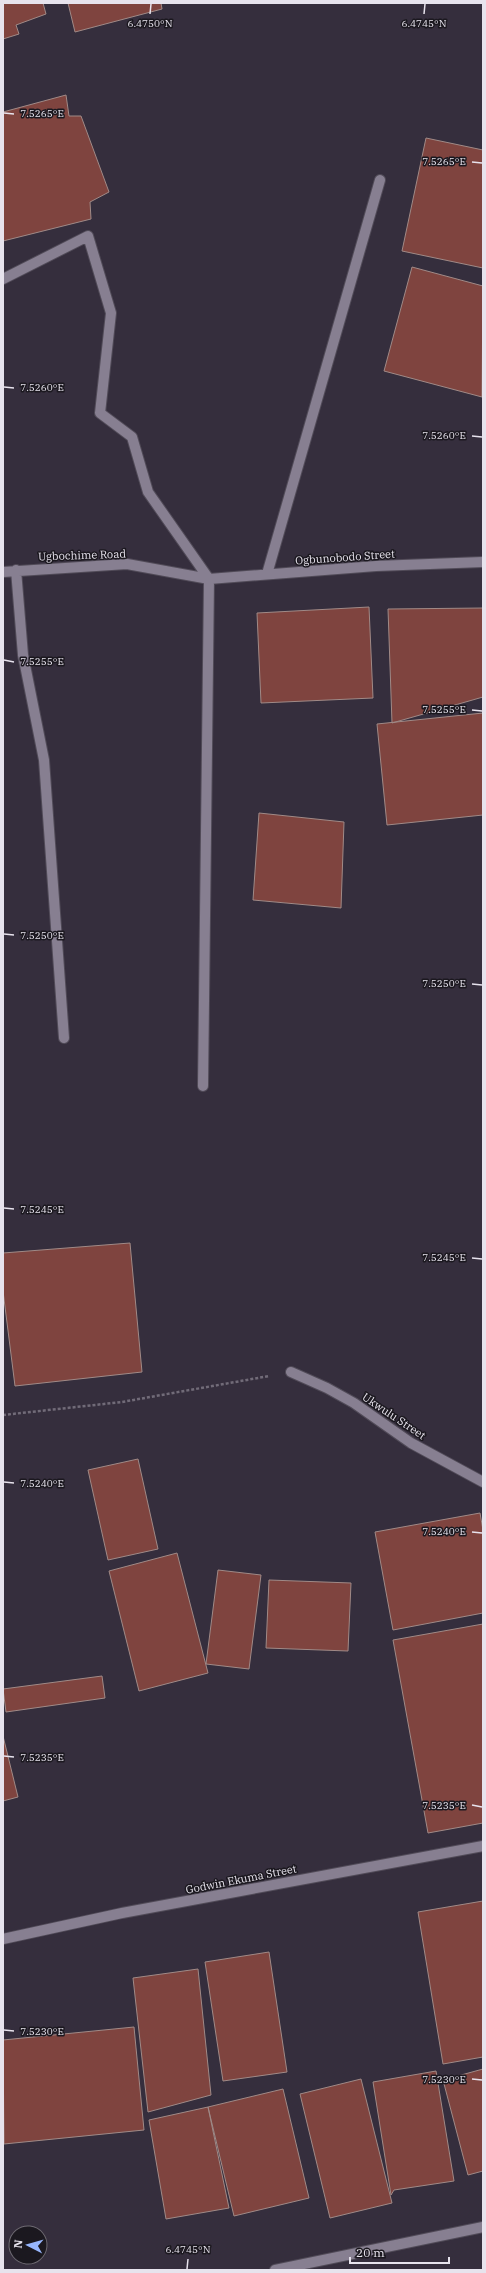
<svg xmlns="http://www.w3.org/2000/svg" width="486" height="2273" font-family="'IBM Plex Serif',serif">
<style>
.building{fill:#7f443f;stroke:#a08a87}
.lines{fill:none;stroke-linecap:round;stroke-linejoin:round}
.minor-casing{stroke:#514b58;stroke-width:12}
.path{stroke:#716b78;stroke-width:2.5;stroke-dasharray:3 2;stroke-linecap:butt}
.minor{stroke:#877f91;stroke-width:10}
.ticks{fill:none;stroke:#e7e3ed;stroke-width:1.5}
.labels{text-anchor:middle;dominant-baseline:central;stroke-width:3;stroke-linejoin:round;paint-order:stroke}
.street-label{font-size:11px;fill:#e7e3ed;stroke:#1b181f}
.ticks-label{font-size:10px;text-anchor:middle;fill:#e7e3ed;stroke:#1b181f;stroke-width:3;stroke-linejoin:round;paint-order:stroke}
</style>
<rect width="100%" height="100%" fill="#352e3d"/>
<path class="building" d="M3,3H43L46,14L16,25L19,34L3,39Z
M68,3H161L162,9L75,32Z
M66,95L69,116H81L109,192L90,202L91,219L3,241V112Z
M426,138L483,150V268L402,251Z
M412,267L483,286L482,397L384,371Z
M369,607L373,698L261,703L257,613Z
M483,608V697L392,723L388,609Z
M483,713V815L387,825L377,724Z
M259,813L344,822L341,908L253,900Z
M130,1243L142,1372L15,1386L3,1291V1253Z
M138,1459L158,1549L108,1560L88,1470Z
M480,1513L483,1530V1613L393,1630L375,1532Z
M177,1553L208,1673L139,1691L109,1571Z
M218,1570L261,1575L249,1669L206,1664Z
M269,1580L351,1583L348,1651L266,1648Z
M483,1624V1823L428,1833L393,1640Z
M102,1676L105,1698L6,1712L3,1689Z
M3,1736L18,1797L3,1801Z
M483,1901V2057L443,2064L418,1912Z
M269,1952L287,2072L223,2081L205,1962Z
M198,1969L211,2095L148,2112L133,1978Z
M134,2027L144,2130L4,2144L3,2040Z
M483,2069V2171L468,2175L443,2080Z
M436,2071L454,2181L394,2190L391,2195L373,2082Z
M361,2079L392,2203L330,2218L300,2094Z
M283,2089L309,2198L234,2216L208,2107Z
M208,2107L229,2208L166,2219L149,2120Z"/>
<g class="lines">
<defs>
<path id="minor" d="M3,279L88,236L111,313L100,413L132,437L148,492L209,579L203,1086
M16,570L23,655L44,760L64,1038
M3,572L127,564L209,579L376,566L483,562
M267,574L380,180
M291,1372L327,1388L354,1403L411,1443L483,1482
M3,1939L122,1913L483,1846
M275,2270L483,2227"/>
</defs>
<use href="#minor" class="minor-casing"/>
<path class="path" d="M3,1415L122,1402L269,1376"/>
<use href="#minor" class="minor"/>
</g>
<path class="ticks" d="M150,14L151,4M424,14L425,4M4,113L14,114M472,162L482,163M4,387L14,388M472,436L482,437M4,660L14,662M472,710L482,711M4,934L14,935M472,984L482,985M4,1208L14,1209M472,1258L482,1259M4,1482L14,1483M472,1532L482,1533M4,1756L14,1757M472,1805L482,1807M4,2030L14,2031M472,2079L482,2080M187,2269L188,2259"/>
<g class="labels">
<g class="street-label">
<text transform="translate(82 555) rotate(-2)">Ugbochime Road</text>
<text transform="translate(345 557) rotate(-4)">Ogbunobodo Street</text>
<text transform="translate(394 1416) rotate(34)">Ukwulu Street</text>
<text transform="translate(241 1879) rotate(-11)">Godwin Ekuma Street</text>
</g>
</g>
<g class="ticks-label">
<text x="150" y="27">6.4750°N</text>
<text x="424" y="27">6.4745°N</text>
<text x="42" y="117">7.5265°E</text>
<text x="444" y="165">7.5265°E</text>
<text x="42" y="391">7.5260°E</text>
<text x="444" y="439">7.5260°E</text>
<text x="42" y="665">7.5255°E</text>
<text x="444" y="713">7.5255°E</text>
<text x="42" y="939">7.5250°E</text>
<text x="444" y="987">7.5250°E</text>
<text x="42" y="1213">7.5245°E</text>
<text x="444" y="1261">7.5245°E</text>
<text x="42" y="1487">7.5240°E</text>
<text x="444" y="1535">7.5240°E</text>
<text x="42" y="1761">7.5235°E</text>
<text x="444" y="1809">7.5235°E</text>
<text x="42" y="2035">7.5230°E</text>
<text x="444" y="2083">7.5230°E</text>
<text x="188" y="2253">6.4745°N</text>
</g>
<rect width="486" height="2273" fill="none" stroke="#e7e3ed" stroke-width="8"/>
<g transform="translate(28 2245) rotate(276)"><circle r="19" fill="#1b181f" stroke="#6d6971"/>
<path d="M0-3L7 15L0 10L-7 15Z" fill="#98b6fd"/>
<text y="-6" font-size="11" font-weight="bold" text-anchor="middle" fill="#e7e3ed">N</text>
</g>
<path d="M350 2257v6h99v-6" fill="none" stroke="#e7e3ed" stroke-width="2"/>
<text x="356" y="2257" font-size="12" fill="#e7e3ed" stroke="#1b181f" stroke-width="3" paint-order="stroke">20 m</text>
</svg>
